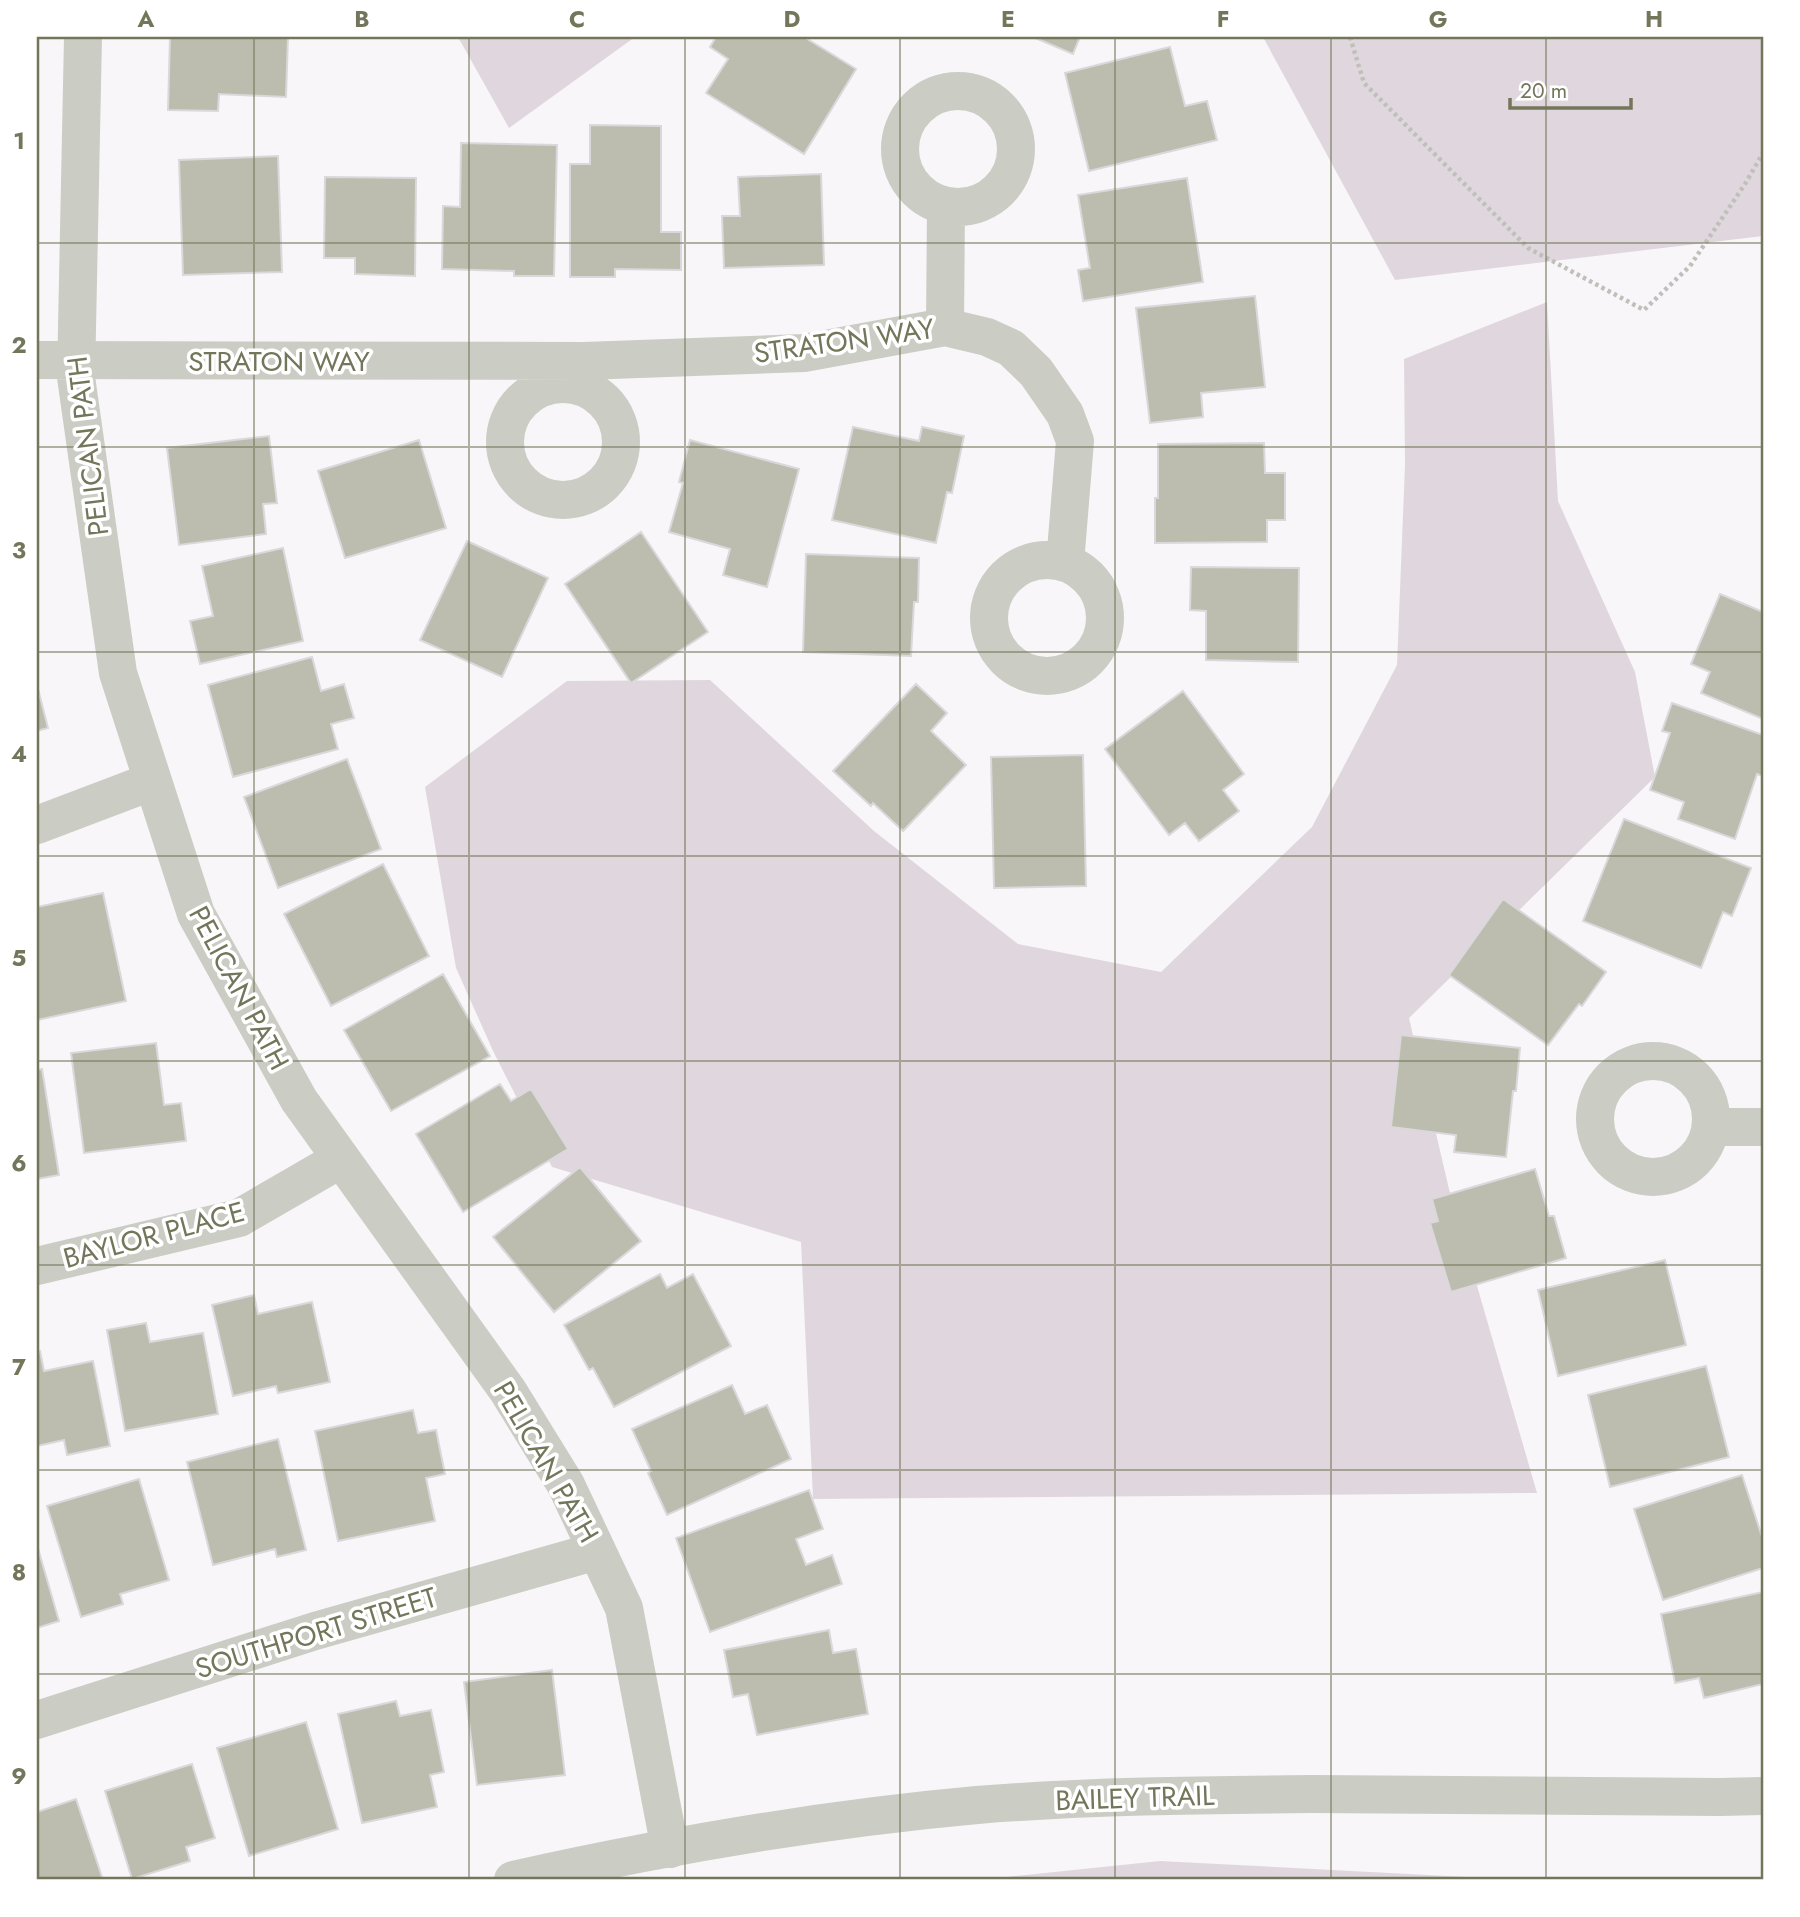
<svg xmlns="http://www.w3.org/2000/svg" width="1800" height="1917" font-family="Jost,sans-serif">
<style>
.green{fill:#e0d7de}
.building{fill:#bcbdaf;stroke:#dad8da;stroke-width:2}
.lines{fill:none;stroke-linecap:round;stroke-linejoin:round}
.path{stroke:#bfc0b9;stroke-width:4.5;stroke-dasharray:3.5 3.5;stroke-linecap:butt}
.minor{stroke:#cbccc4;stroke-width:38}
.tertiary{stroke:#cbccc4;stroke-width:38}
.grid{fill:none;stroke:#73765a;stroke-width:2;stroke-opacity:0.55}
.labels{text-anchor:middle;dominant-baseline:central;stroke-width:7;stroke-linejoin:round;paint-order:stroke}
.street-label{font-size:28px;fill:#73765a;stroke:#fff}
.neatline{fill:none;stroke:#73765a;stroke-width:2.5}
.grid-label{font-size:23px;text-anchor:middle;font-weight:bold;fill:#73765a}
</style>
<rect width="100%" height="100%" fill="#f8f6f9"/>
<path class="green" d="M458,37H635L509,128Z
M1263,37H1763V236L1395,280Z
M1547,302L1558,501L1635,672L1655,777L1409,1018L1449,1189L1537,1493L813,1499L801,1242L552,1167L494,1053L456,968L425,787L567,681L710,680L874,831L1018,944L1161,972L1312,827L1397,665L1405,465L1404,359Z
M1160,1861L1524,1880H978Z"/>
<path class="building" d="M170,37H288L286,97L219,94L218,111L168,110Z
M716,37H804L856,69L804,154L706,93L728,59L710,47Z
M1033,37H1080L1073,54Z
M1170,47L1185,106L1207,101L1217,140L1089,171L1065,73Z
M590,125L661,126V232H681V270L615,269V277H570V164H590Z
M461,143L557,145L554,276H514V271L442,269L443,206L460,207Z
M278,156L282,272L183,275L179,160Z
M821,174L824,265L724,268L722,216H740L738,177Z
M325,177L416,178L415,276L355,274V258H324Z
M1187,178L1203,282L1083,301L1078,270L1090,268L1078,195Z
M1255,296L1265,387L1201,393L1203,417L1150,423L1136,308Z
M853,427L919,441L922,427L964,436L952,493L947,492L936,543L832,520Z
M269,436L277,503L263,504L266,534L179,545L167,448Z
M419,440L446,528L345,558L318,471Z
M690,440L799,469L767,587L723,575L730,549L669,532L683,483L679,482Z
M1264,443L1265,473H1285V520H1267V542L1155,543V498H1158V444Z
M641,532L708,632L631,683L565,584Z
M467,541L548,578L502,677L420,640Z
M283,548L303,641L200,664L190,621L213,616L202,566Z
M806,554L919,558L918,602H914L911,656L803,652Z
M1191,567L1299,568L1298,662L1206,660V611L1190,610Z
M1720,594L1763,612V719L1701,693L1710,672L1691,664Z
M312,657L321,691L344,684L354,718L331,724L338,749L233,777L208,685Z
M916,684L947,713L931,731L966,765L903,831L873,803L871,806L833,771Z
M37,685L48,728L37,731Z
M1183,691L1244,774L1223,790L1239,811L1199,841L1185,823L1169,835L1105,749Z
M1672,703L1763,735V776L1757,774L1735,839L1678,819L1684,802L1650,790L1670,733L1662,731Z
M1083,755L1086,886L994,888L991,757Z
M347,759L381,849L278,888L244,797Z
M1624,819L1751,868L1732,916L1723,912L1701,968L1583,921Z
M383,864L429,956L331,1006L284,914Z
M103,893L126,1001L37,1020V907Z
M1503,899L1606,972L1582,1006L1579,1004L1548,1045L1449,975Z
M443,974L490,1056L391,1111L344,1030Z
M1401,1035L1520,1048L1516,1091H1513L1506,1157L1454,1152L1456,1135L1391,1127Z
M156,1043L164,1105L181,1103L186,1141L84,1153L71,1053Z
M42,1069L59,1175L37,1179V1070Z
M500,1084L511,1101L531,1089L568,1149L463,1212L416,1134Z
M580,1167L641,1241L554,1312L493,1237Z
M1535,1169L1549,1216H1554L1566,1258L1451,1292L1430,1223L1438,1221L1432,1199Z
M1665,1260L1686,1345L1558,1376L1538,1290Z
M660,1274L667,1288L693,1274L731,1346L614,1407L593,1368L589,1370L564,1325Z
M254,1295L258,1314L312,1302L330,1382L278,1393L276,1386L233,1396L212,1305Z
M146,1323L150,1342L203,1333L218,1414L125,1431L107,1330Z
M40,1351L44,1371L93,1361L110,1446L67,1455L64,1440L37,1446V1352Z
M1706,1366L1729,1457L1610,1487L1588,1395Z
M732,1385L745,1414L767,1405L791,1459L667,1515L648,1473L651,1471L632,1429Z
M413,1410L418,1433L436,1430L445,1474L426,1478L435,1521L338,1541L315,1431Z
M278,1439L306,1550L277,1557L275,1549L213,1565L187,1462Z
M1742,1475L1763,1540V1568L1663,1600L1634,1509Z
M139,1479L169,1580L120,1594L123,1604L81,1617L47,1506Z
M809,1490L823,1529L796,1539L806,1565L832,1555L842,1584L710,1632L676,1538Z
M37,1545L59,1621L37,1628Z
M1763,1592V1684L1704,1698L1699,1678L1675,1683L1661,1614Z
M829,1630L833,1653L856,1649L868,1714L757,1735L748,1694L733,1697L724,1650Z
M552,1670L565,1775L477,1785L464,1682Z
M396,1701L400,1716L431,1710L444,1772L430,1775L437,1807L362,1823L338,1714Z
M306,1722L338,1829L249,1856L217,1748Z
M192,1764L215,1838L186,1847L190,1861L132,1879L105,1791Z
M76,1799L103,1880H37V1812Z"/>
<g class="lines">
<path class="path" d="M1350,37L1364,83L1528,248L1644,310L1690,266L1745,184L1763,153"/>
<path class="minor" d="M83,37L76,377L118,673L196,914L299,1100L508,1391L566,1485L624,1608L670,1849
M900 149a58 58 0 1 1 116 0a58 58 0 1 1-116 0Z
M945,327L946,206
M37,360L584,361L804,353L945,327L987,337L1011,348L1036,372L1065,414L1075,441L1065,563
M505 442a58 58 0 1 1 116 0a58 58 0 1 1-116 0Z
M989 618a58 58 0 1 1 116 0a58 58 0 1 1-116 0Z
M37,825L153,781
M1595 1119a58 58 0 1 1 116 0a58 58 0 1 1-116 0Z
M1711,1127H1763
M37,1266L239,1218L341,1159
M37,1720L315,1631L597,1551"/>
<path class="tertiary" d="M513,1880C666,1846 821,1819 977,1805C1088,1796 1200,1795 1311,1794C1448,1794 1584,1796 1720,1797L1763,1796"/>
</g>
<path class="grid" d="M254,37V1880M469,37V1880M685,37V1880M900,37V1880M1115,37V1880M1331,37V1880M1546,37V1880M37,243H1763M37,447H1763M37,652H1763M37,856H1763M37,1061H1763M37,1265H1763M37,1470H1763M37,1674H1763"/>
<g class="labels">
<g class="street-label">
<text transform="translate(844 341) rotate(-8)">STRATON WAY</text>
<text x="279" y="361">STRATON WAY</text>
<text transform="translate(88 446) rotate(-97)">PELICAN PATH</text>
<text transform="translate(239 988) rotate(62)">PELICAN PATH</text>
<text transform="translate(154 1235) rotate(-15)">BAYLOR PLACE</text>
<text transform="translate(546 1462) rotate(60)">PELICAN PATH</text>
<text transform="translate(316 1633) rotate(-17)">SOUTHPORT STREET</text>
<text transform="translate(1135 1798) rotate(-2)">BAILEY TRAIL</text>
</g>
</g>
<rect width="1800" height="1917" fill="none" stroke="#ffffff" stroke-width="77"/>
<path d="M1510 98v10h121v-10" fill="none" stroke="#73765a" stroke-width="3.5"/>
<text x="1520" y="98" font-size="21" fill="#73765a" stroke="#ffffff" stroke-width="5" paint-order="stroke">20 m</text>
<rect x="38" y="38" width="1724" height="1840" class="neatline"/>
<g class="grid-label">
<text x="146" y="27">A</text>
<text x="362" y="27">B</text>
<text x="577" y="27">C</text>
<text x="792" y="27">D</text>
<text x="1008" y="27">E</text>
<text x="1223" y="27">F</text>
<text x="1438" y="27">G</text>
<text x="1654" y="27">H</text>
<text x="19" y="149">1</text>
<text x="19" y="353">2</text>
<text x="19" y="558">3</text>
<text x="19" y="762">4</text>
<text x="19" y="966">5</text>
<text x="19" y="1171">6</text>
<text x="19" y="1375">7</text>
<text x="19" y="1580">8</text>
<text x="19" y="1784">9</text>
</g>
</svg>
